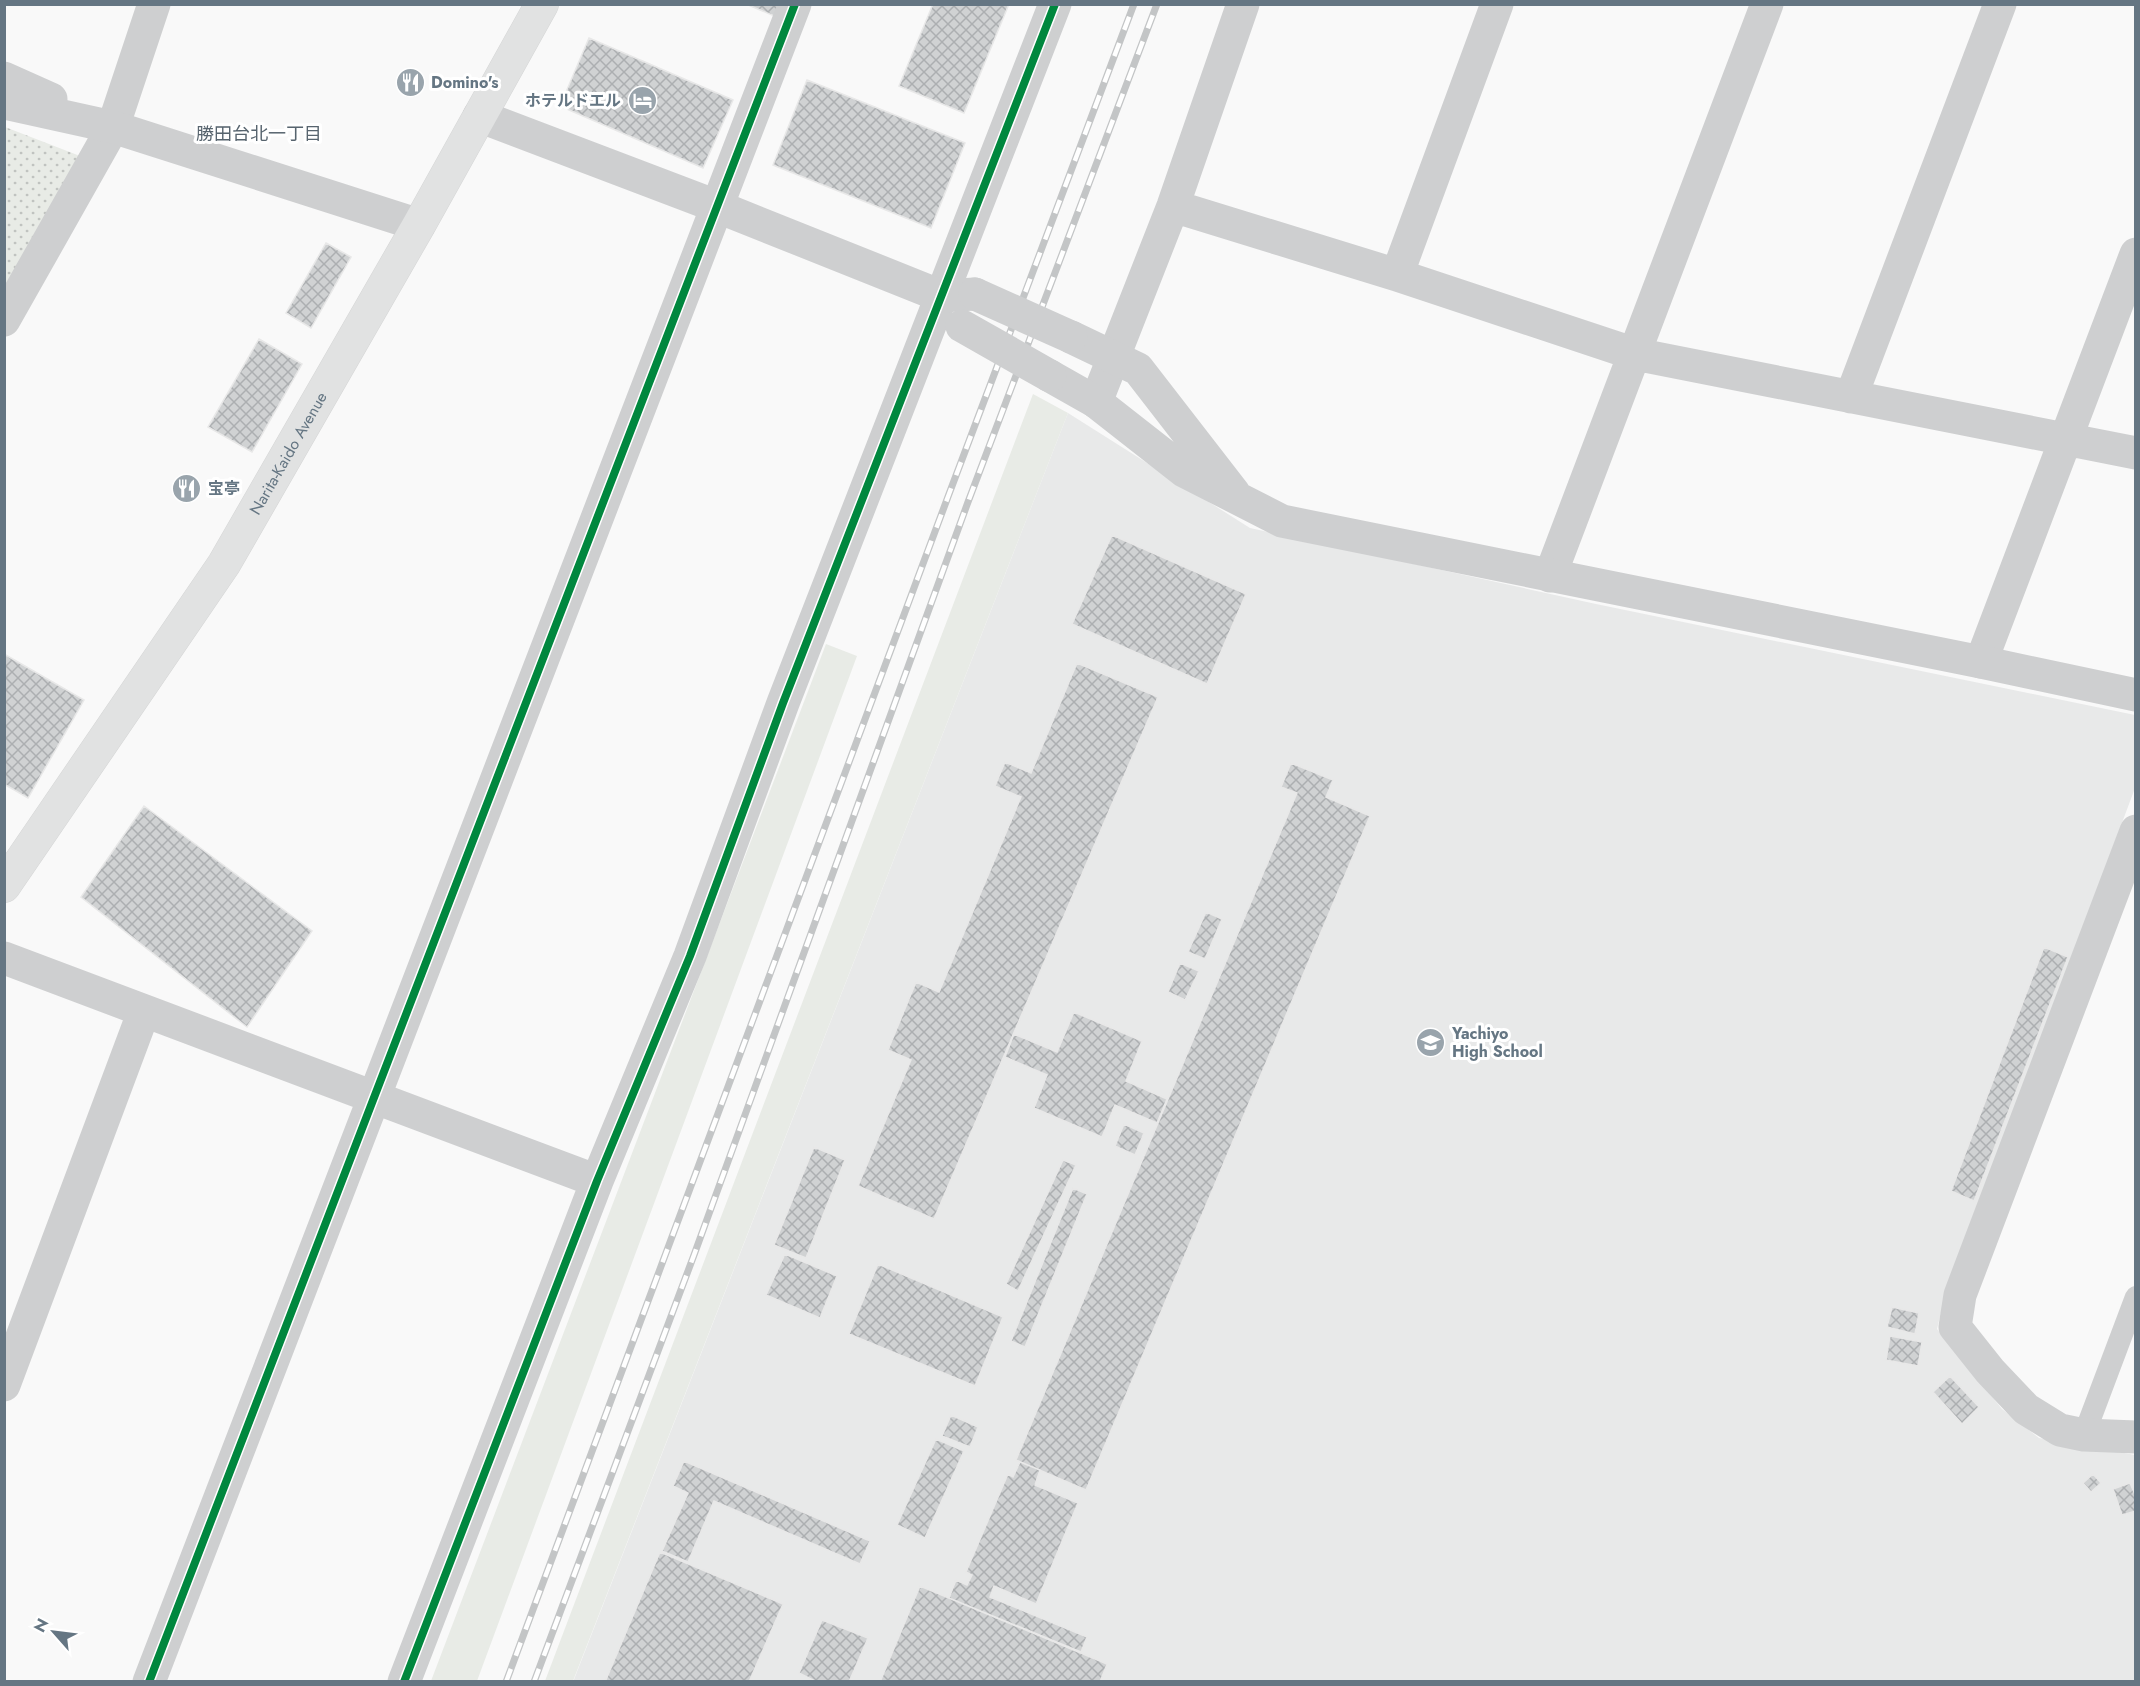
<svg xmlns="http://www.w3.org/2000/svg" width="2140" height="1686" font-family="Jost,'Noto Sans JP',sans-serif">
<style>
.built{fill:#e8e9e9}
.grass{fill:#e8ebe6}
.park{fill:url(#park-dots)}
.building{fill:url(#building-cross-hatch);stroke:#e8e8e8;stroke-width:1.5}
.lines{fill:none;stroke-linecap:round;stroke-linejoin:round}
.trunk-casing{stroke:#d5d6d6;stroke-width:34}
.service{stroke:#cecfd0;stroke-width:22}
.minor{stroke:#cecfd0;stroke-width:33}
.tertiary{stroke:#cecfd0;stroke-width:33}
.trunk{stroke:#e1e2e2;stroke-width:33}
.rail-casing{stroke:#c3c5c6;stroke-width:7}
.rail{stroke:#fff;stroke-width:4.5;stroke-dasharray:14;stroke-linecap:butt}
.tertiary-bridge{stroke:#cecfd0;stroke-width:33}
.cycleway-casing{stroke:#fff;stroke-width:11}
.cycleway{stroke:#00873e;stroke-width:8}
.labels{text-anchor:middle;dominant-baseline:central;stroke-width:6;stroke-linejoin:round;paint-order:stroke}
.poi-label{font-size:16px;font-weight:bold;fill:#657683;stroke:#fff;text-anchor:start}
.street-label{font-size:16px;fill:#657683;stroke:#fff}
.neighbourhood-label{font-size:18px;fill:#57646e;stroke:#fff}
</style>
<defs>
<pattern id="park-dots" width="8" height="8" patternUnits="userSpaceOnUse" patternTransform="scale(1.5)"><rect width="8" height="8" fill="#e8ebe6"/><path d="M2 2h.1M6 6h.1" fill="none" stroke="#c0c3c0" stroke-width="1.8" stroke-linecap="round"/></pattern>
<pattern id="building-cross-hatch" width="8" height="8" patternUnits="userSpaceOnUse" patternTransform="scale(1.5)"><rect width="8" height="8" fill="#d0d2d3"/><path d="M0 0l8 8M0 8l8-8" fill="none" stroke="#acafb1"/></pattern>
</defs>
<rect width="100%" height="100%" fill="#f9f9f9"/>
<path class="built" d="M1068,413L1250,528L1596,604L2135,715V788L1945,1296L1937,1329L2002,1409L2039,1438L2135,1455V1681L573,1682Z"/>
<path class="grass" d="M1033,394L1068,413L573,1681H545Z
M826,644L857,656L477,1681H431Z"/>
<path class="park" d="M5,127L93,161L5,318Z"/>
<path class="building" d="M746,4H785L779,18Z
M933,4H1009L964,113L899,86Z
M589,38L733,100L703,168L560,106Z
M807,80L965,143L931,228L773,165Z
M326,243L351,257L311,328L286,313Z
M259,339L302,364L252,452L208,427Z
M1112,535L1246,594L1207,684L1072,624Z
M4,654L84,700L28,798L4,784Z
M1077,663L1158,697L934,1219L858,1186L911,1060L888,1050L916,982L939,992L1021,797L995,786L1005,762L1031,773Z
M1291,763L1333,780L1326,797L1370,816L1086,1490L1016,1460L1297,793L1281,787Z
M144,806L312,931L247,1027L81,897Z
M1206,912L1222,919L1205,959L1188,952Z
M2044,947L2068,957L1974,1201L1951,1191Z
M1180,963L1199,971L1185,1000L1168,992Z
M1074,1012L1142,1041L1126,1081L1167,1099L1157,1123L1115,1105L1102,1137L1034,1108L1047,1075L1005,1057L1014,1034L1057,1052Z
M1124,1124L1144,1133L1135,1155L1115,1146Z
M814,1147L845,1160L806,1258L774,1245Z
M1063,1160L1076,1165L1018,1291L1006,1284Z
M1073,1188L1087,1194L1025,1347L1011,1341Z
M785,1254L837,1276L820,1318L766,1295Z
M878,1264L1003,1317L975,1386L849,1334Z
M1892,1307L1919,1313L1915,1334L1887,1327Z
M1890,1336L1922,1342L1918,1366L1886,1360Z
M1950,1376L1979,1407L1962,1424L1933,1392Z
M951,1415L978,1427L970,1447L942,1436Z
M936,1439L964,1451L925,1538L897,1525Z
M684,1461L870,1541L860,1564L714,1501L688,1562L662,1551L688,1493L673,1486Z
M1020,1462L1040,1470L1035,1485L1078,1503L1036,1604L994,1586L990,1597L1087,1637L1081,1652L949,1598L956,1580L967,1585L972,1575L966,1572L1008,1474L1013,1477Z
M2093,1474L2101,1483L2091,1492L2083,1483Z
M2130,1483L2136,1497V1511L2122,1515L2113,1489Z
M660,1552L783,1604L749,1682H605Z
M920,1586L1107,1664L1100,1682H880Z
M822,1620L868,1638L849,1682H817L799,1673Z"/>
<g class="lines">
<defs>
<g id="trunk">
<path id="s1" d="M4,886L224,564L419,225L542,4"/>
</g>
</defs>
<use href="#trunk" class="trunk-casing"/>
<path class="service" d="M2084,1435L2136,1297"/>
<path class="minor" d="M1173,206L1397,275L1635,354L2136,453
M1397,275L1497,4
M4,320L113,127L154,4
M1851,397L2000,4
M1096,402L1173,206L1243,4
M1550,576L1767,4
M1981,662L2136,254
M2136,831L1960,1295L1955,1327L1990,1371L2026,1409L2060,1430L2084,1435L2136,1437
M4,958L597,1181
M4,1385L144,1011
M149,1682L795,4
M404,1682L597,1181L690,956L783,703L1055,4"/>
<path class="tertiary" d="M4,78L51,99
M4,103L113,127L419,225
M479,116L716,206L941,296L975,294
M1071,337L1138,369L1234,493
M1050,376L1096,402L1184,471L1282,521L1981,662L2136,695"/>
<use href="#trunk" class="trunk"/>
<defs>
<path id="rail" d="M506,1682L949,494L1134,4
M534,1682L694,1255L968,502L1157,4"/>
</defs>
<use href="#rail" class="rail-casing"/>
<use href="#rail" class="rail"/>
<path class="tertiary-bridge" d="M975,294L1071,337
M962,326L1050,376"/>
<defs>
<path id="cycleway" d="M149,1682L795,4
M404,1682L597,1181L690,956L783,703L1055,4"/>
</defs>
<use href="#cycleway" class="cycleway-casing"/>
<use href="#cycleway" class="cycleway"/>
</g>
<defs>
<symbol id="restaurant-disc" viewBox="-11 -11 22 22"><circle r="9.5" fill="#99a4ac" stroke="#fff"/><path d="M-5-6h1v4h1v-4h1v4h1v-4h1v5L-1.5 .5V6h-2V.5L-5-1ZM5-6V6H3V1.5H1.5Q1.5-4 5-6Z" fill="#fff"/></symbol>
<symbol id="hotel-disc" viewBox="-11 -11 22 22"><circle r="9.5" fill="#99a4ac" stroke="#fff"/><path d="M-6-4.5h1.5V1H6V5H4.5V3h-9V5H-6ZM-4 0a1.8 1.8 0 1 1 3.6 0ZM.5 0V-2.5h3Q6-2.5 6 0Z" fill="#fff"/></symbol>
<symbol id="school-disc" viewBox="-11 -11 22 22"><circle r="9.5" fill="#99a4ac" stroke="#fff"/><path d="M0-5L7-2L0 1L-7-2ZM-4 1L0 2.5L4 1V4Q0 6-4 4Z" fill="#fff"/></symbol>
</defs>
<g fill-rule="evenodd">
<use href="#restaurant-disc" x="394" y="66" width="33" height="33"/>
<use href="#hotel-disc" x="626" y="84" width="33" height="33"/>
<use href="#restaurant-disc" x="170" y="472" width="33" height="33"/>
<use href="#school-disc" x="1414" y="1026" width="33" height="33"/>
</g>
<g class="labels">
<g class="poi-label">
<text x="431" y="82">Domino's</text>
<text x="621" y="100" text-anchor="end">ホテルドエル</text>
<text x="208" y="488">宝亭</text>
<text x="1452" y="1033">Yachiyo<tspan x="1452" dy="18">High School</tspan></text>
</g>
<g class="street-label">
<text stroke="none"><textPath href="#s1" startOffset="518">Narita-Kaido Avenue</textPath></text>
</g>
<g class="neighbourhood-label">
<text x="259" y="134">勝田台北一丁目</text>
</g>
</g>
<rect width="2140" height="1686" fill="none" stroke="#657683" stroke-width="12"/>
<g transform="translate(54 1632) rotate(298)" stroke="#ffffff" stroke-width="4.5" paint-order="stroke">
<path d="M0-4.5L10 22L0 15L-10 22Z" fill="#657683"/>
<text y="-9" font-size="16" font-weight="bold" text-anchor="middle" fill="#657683">N</text>
</g>
</svg>
